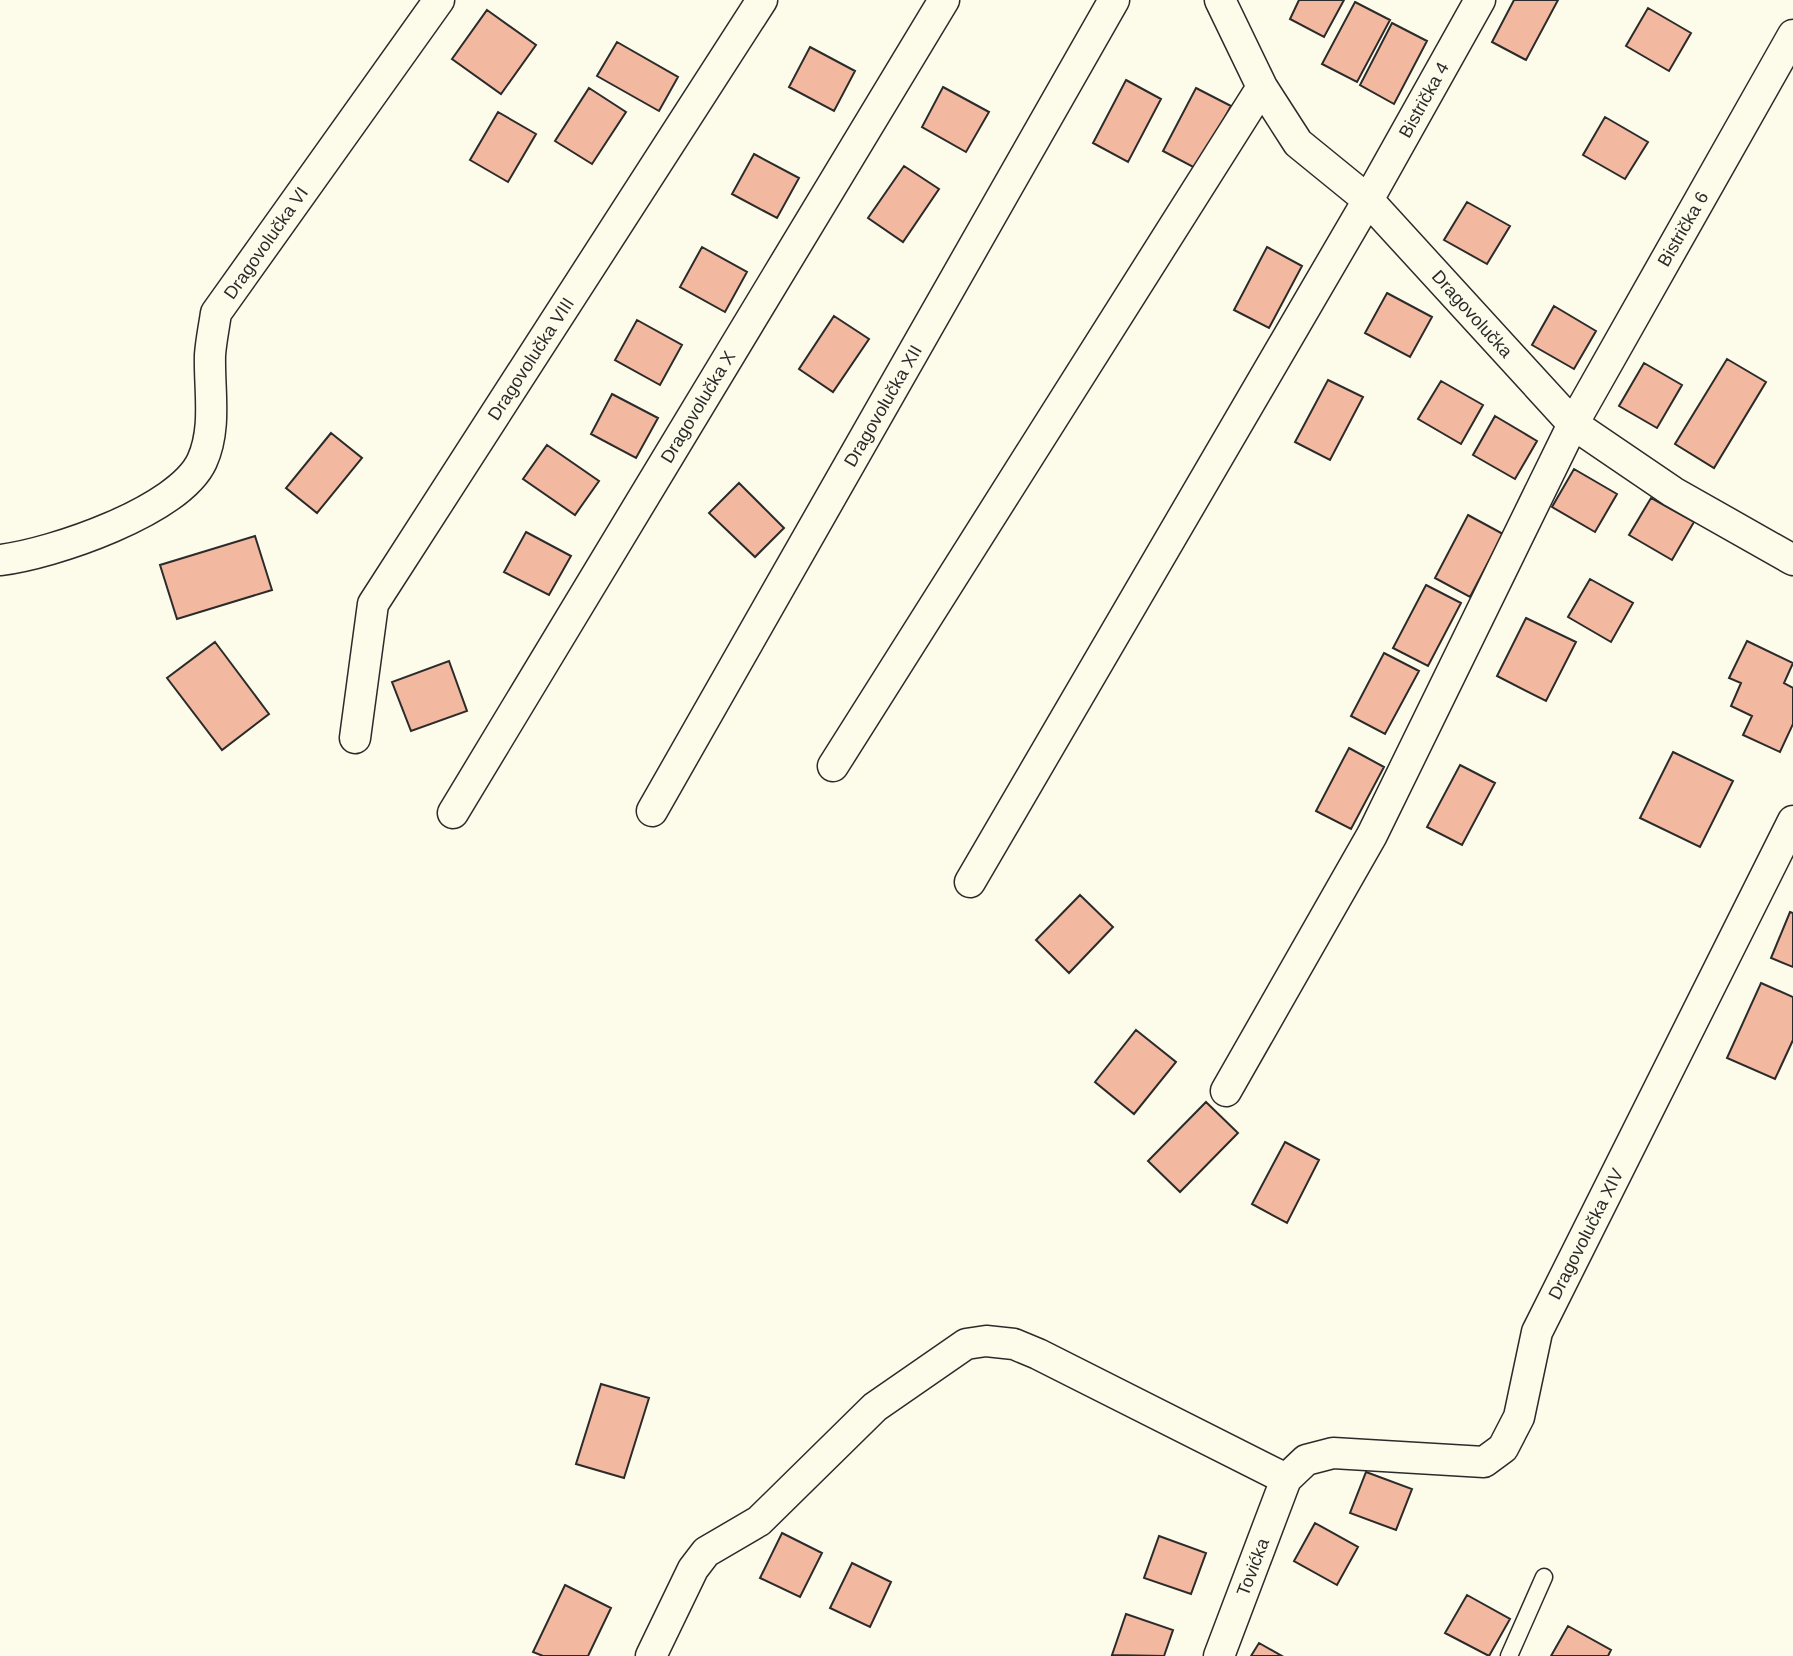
<svg xmlns="http://www.w3.org/2000/svg" width="1793" height="1656" font-family="Helvetica,sans-serif">
<style>
.building{fill:#f2b8a0;stroke:#2b2b2b;stroke-width:2}
.lines{fill:none;stroke-linecap:round;stroke-linejoin:round}
.service-casing{stroke:#2b2b2b;stroke-width:19}
.minor-casing{stroke:#2b2b2b;stroke-width:33}
.service{stroke:#fdfbea;stroke-width:16}
.minor{stroke:#fdfbea;stroke-width:30}
.labels{text-anchor:middle;dominant-baseline:central;stroke-width:5;stroke-linejoin:round;paint-order:stroke}
.street-label{font-size:18px;fill:#2b2b2b;stroke:#fdfbea}
</style>
<rect width="100%" height="100%" fill="#fdfbea"/>
<path class="building" d="M1299,0H1344L1324,37L1290,19Z
M1514,0H1558L1526,60L1492,42Z
M1355,2L1390,20L1357,82L1322,64Z
M1648,8L1691,33L1669,71L1626,46Z
M487,10L536,45L501,94L452,59Z
M1392,23L1427,41L1394,104L1360,85Z
M617,42L678,77L659,111L597,76Z
M810,47L855,71L834,111L789,87Z
M1126,80L1161,99L1128,162L1093,143Z
M943,87L989,112L966,152L922,127Z
M589,88L626,112L592,164L555,141Z
M1196,88L1231,106L1197,169L1163,151Z
M498,112L536,134L508,182L470,160Z
M1605,117L1648,142L1625,179L1583,155Z
M754,154L799,178L777,218L732,194Z
M904,166L939,189L903,242L868,218Z
M1467,202L1510,226L1487,264L1444,240Z
M702,247L747,272L725,312L680,287Z
M1267,247L1302,266L1269,328L1234,310Z
M1387,293L1432,317L1410,357L1365,333Z
M1554,306L1596,331L1574,369L1532,345Z
M834,316L869,339L833,392L799,369Z
M637,320L682,345L660,385L615,360Z
M1727,359L1766,382L1714,468L1675,444Z
M1644,363L1682,385L1657,428L1619,406Z
M1328,380L1363,397L1330,460L1295,442Z
M1441,381L1483,405L1461,444L1418,419Z
M612,394L658,418L636,458L591,434Z
M1495,416L1537,441L1515,479L1473,455Z
M331,433L362,458L317,513L286,488Z
M547,445L599,481L575,515L523,479Z
M1574,469L1617,494L1595,532L1552,507Z
M739,483L784,528L755,557L709,513Z
M1651,498L1694,522L1672,560L1629,535Z
M1468,515L1503,534L1470,597L1435,578Z
M526,532L571,556L549,595L504,572Z
M255,536L272,590L177,619L160,565Z
M1590,579L1633,603L1611,642L1568,617Z
M1426,585L1461,603L1428,666L1393,648Z
M1526,618L1576,642L1546,701L1497,676Z
M1747,641L1793,663L1784,683L1793,688V724L1780,752L1743,735L1752,716L1731,706L1741,683L1729,678Z
M215,642L269,714L222,750L167,678Z
M1384,653L1419,671L1385,734L1351,716Z
M449,661L467,711L411,731L392,682Z
M1349,748L1384,767L1351,829L1316,811Z
M1673,752L1733,781L1700,847L1640,818Z
M1460,765L1495,783L1462,845L1427,827Z
M1080,895L1113,927L1069,973L1036,940Z
M1790,912L1793,913V967L1771,958Z
M1761,983L1793,997V1040L1775,1079L1727,1058Z
M1136,1030L1176,1062L1134,1114L1095,1082Z
M1206,1102L1238,1133L1180,1192L1148,1161Z
M1285,1142L1319,1160L1287,1223L1252,1204Z
M601,1384L649,1398L624,1478L576,1464Z
M1366,1472L1412,1489L1396,1530L1350,1513Z
M1315,1523L1358,1547L1337,1585L1294,1561Z
M782,1533L822,1553L800,1597L760,1578Z
M1159,1536L1206,1553L1191,1594L1144,1578Z
M852,1563L891,1582L870,1627L830,1608Z
M565,1585L611,1608L588,1656H543L533,1652Z
M1467,1595L1510,1619L1489,1656L1445,1633Z
M1126,1614L1173,1630L1164,1656L1112,1655Z
M1568,1626L1611,1650L1608,1656H1551Z
M1259,1643L1282,1656H1251Z"/>
<g class="lines">
<defs>
<path id="service" d="M1509,1656L1544,1577"/>
<path id="minor" d="M1220,0L1262,87L1298,143L1368,200L1573,424L1673,492L1793,560
M0,560C52,554 179,511 202,461C217,428 209,390 210,355C211,341 214,327 216,313L439,0
M355,738L373,604L762,0
M833,766L1262,87
M652,811L1114,0
M453,813L944,0
M970,882L1368,200L1480,0
M1226,1091L1372,835L1573,424L1793,35
M651,1656L693,1569L706,1552L759,1521L875,1407L966,1344L986,1341L1014,1344L1038,1354L1286,1479
M1219,1656L1286,1479L1306,1460L1333,1453L1484,1462L1503,1448L1519,1417L1537,1332L1793,821"/>
</defs>
<use href="#service" class="service-casing"/>
<use href="#minor" class="minor-casing"/>
<use href="#service" class="service"/>
<use href="#minor" class="minor"/>
</g>
<g class="labels">
<g class="street-label">
<text transform="translate(1424 100) rotate(-61)">Bistrička 4</text>
<text transform="translate(1683 229) rotate(-60)">Bistrička 6</text>
<text transform="translate(266 243) rotate(-55)">Dragovolučka VI</text>
<text transform="translate(1472 314) rotate(48)">Dragovolučka</text>
<text transform="translate(531 359) rotate(-57)">Dragovolučka VIII</text>
<text transform="translate(883 406) rotate(-60)">Dragovolučka XII</text>
<text transform="translate(698 407) rotate(-59)">Dragovolučka X</text>
<text transform="translate(1586 1234) rotate(-63)">Dragovolučka XIV</text>
<text transform="translate(1253 1567) rotate(-69)">Tovićka</text>
</g>
</g>
</svg>
